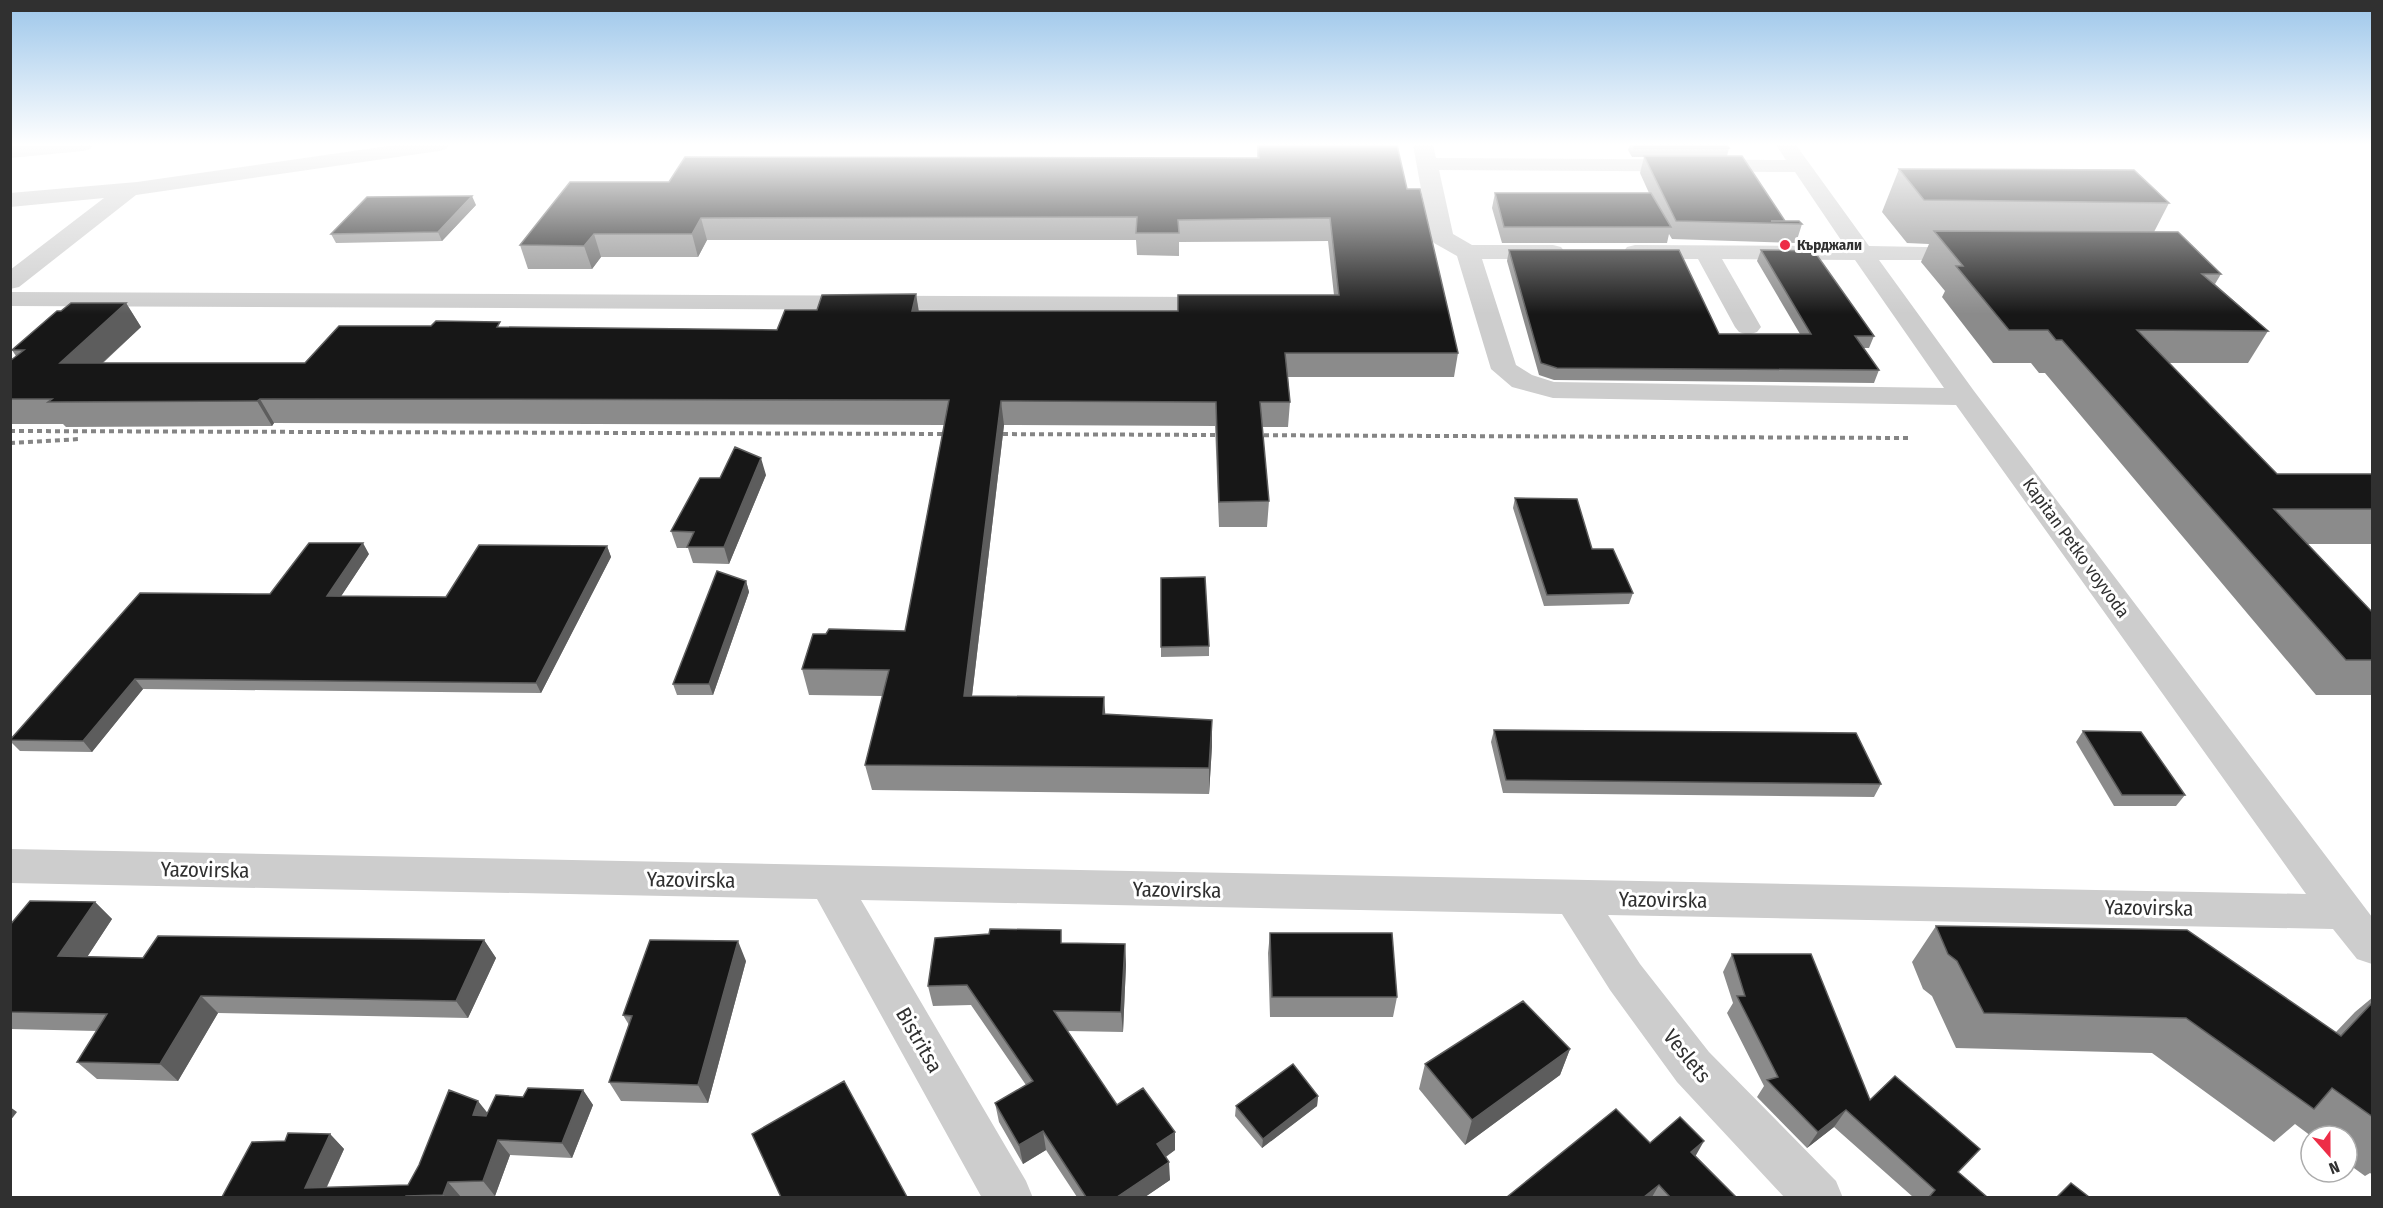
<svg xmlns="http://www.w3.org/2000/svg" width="2383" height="1208" font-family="'Fira Sans Condensed',sans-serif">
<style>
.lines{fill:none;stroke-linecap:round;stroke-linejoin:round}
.minor{fill:#cdcdcd;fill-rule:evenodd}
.rail{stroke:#858585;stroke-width:4;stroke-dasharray:5 4;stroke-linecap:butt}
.wall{fill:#8b8b8b}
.shaded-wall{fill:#5d5d5d}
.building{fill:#171717;stroke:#5d5d5d;stroke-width:1.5}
.poi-dot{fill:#ed2d47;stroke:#fff;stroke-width:2}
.labels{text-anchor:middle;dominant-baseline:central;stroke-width:6;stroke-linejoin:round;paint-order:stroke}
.far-poi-label{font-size:15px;font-weight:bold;fill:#303030;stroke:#fff;text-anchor:start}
.street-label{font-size:18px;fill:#303030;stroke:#fff}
.near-street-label{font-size:21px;fill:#303030;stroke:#fff}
</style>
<rect width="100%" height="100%" fill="#fff"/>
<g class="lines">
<path class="minor" d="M93,145L90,149L83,151L10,158V146Z
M395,145H449L446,149L439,151L136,195L19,287L10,289V270L104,198L10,207V193L137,182Z
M1413,145H1433L1436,158L1786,160L1776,145H1796L1869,246L1978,248L1982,253L1978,258L1970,260H1879L1974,391L2372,917V964L2357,959L2333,929L1608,915L1640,964L1709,1052L1836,1181L1843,1198H1785L1677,1082L1610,990L1562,914L861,900L1026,1181L1033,1198H982L817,899L10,883V849L2306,894L1956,405L1553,398L1512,387L1491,369L1457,256L1434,243L1430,238ZM1439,170L1795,172L1845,246L1635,245L1627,247L1623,252L1627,257L1635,259H1698L1735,327L1739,332L1748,335L1757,332L1761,327L1722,259L1855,260L1944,388L1554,382L1532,375L1516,365L1482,259H1553L1561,257L1565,252L1561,247L1553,245H1472L1453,234Z
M10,292L1207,297L1216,299L1219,304L1216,309L1207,311L10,306Z"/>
<path class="rail" d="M10,431L958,434
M985,434L1908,438
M10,443L80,439"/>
</g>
<path class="wall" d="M1257,145H1397L1407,189L1458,353L1454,377H1288L1290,402L1288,427H1262L1269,501L1267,527H1219L1215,426L1004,425L972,696L1105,714L1212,746L1209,794L872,790L865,765L883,696L809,695L802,669L905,631L944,425L274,423L272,426L66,427L63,424H10V361L16,356L12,350L61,311L126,303L141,327L103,363H305L502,327L777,330L817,310L916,294L918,311H1178L1334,295L1328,241L1179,242V256L1137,255L1136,240H707L698,257H601L592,269H528L520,245L669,182L1257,158Z
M1630,145H1727L1729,148L1727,156L1785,221L1802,224L1796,243L1672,239L1669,234L1667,243H1502L1492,208L1495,193H1649L1640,173L1644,157H1632L1628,150Z
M1899,169L2169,203L2154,232L2221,274L2215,284L2268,331L2248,363H2169L2277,474H2373V544H2307L2373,613V695H2316L2045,373H2039L2031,363H1993L1942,297L1945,291L1921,262L1929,244L1907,243L1882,212Z
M476,205L442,241L336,243L331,234Z
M1509,250L1719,334H1800L1757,261L1761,250L1874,336L1869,348H1863L1879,370L1874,383L1554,380L1539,375L1507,261Z
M766,475L729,564L693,563L688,548H677L671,531L720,478Z
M1515,498L1592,549L1633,593L1629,604L1544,606L1513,508Z
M607,546L611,557L541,693L143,689L92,752L20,751L10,741L270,594L369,554L341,596L446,597Z
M746,581L749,592L713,695H677L673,684Z
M1209,646V656L1161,657V647Z
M1494,730L1881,784L1874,797L1503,793L1491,742Z
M2083,731L2185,795L2176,806H2114L2076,742Z
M95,902L112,919L87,957L143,958L484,940L496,958L468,1018L218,1013L178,1081L97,1079L77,1062L97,1031L10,1029V925Z
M1936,926L2336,1032L2355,1012L2373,997V1175L2370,1173L2365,1176L2347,1163V1136H2311L2295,1124L2274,1142L2152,1053L1956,1048L1932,996L1923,989L1912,962Z
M1270,933L1397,997L1393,1017H1270L1268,953Z
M1062,943L1125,944L1126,965L1123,1032L1068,1031L1117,1105L1175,1150L1166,1157L1170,1180L1145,1197H1077L1046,1150L1023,1164L999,1122L995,1103L1026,1085L971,1005L933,1006L928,986Z
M1732,954L1870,1100L1959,1173L1987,1197H1913L1834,1127L1807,1148L1757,1097L1764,1086L1727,1013L1733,1003L1723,972Z
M746,961L708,1103L621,1101L609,1082L629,1025L623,1015Z
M1570,1049L1560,1075L1465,1145L1419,1089L1425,1064Z
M583,1090L593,1105L572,1158L510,1155L495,1196L461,1197H222L285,1141L330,1134L344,1149L327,1187L408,1185L488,1113L523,1097Z
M1318,1096L1317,1106L1262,1148L1235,1116L1236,1106Z
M1650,1143L1696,1156L1736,1197H1507Z"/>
<path class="shaded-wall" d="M472,196L476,205L442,241L438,232Z
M701,218L707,240L698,257L692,234Z
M594,234L601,257L592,269L584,246Z
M916,294L920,318L912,311Z
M126,303L141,327L76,387L60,363Z
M260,399L274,423L272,426L257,401Z
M1001,401L1004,425L969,721L964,696Z
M761,458L766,475L729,564L724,547Z
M363,543L369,554L334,607L327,596Z
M607,546L611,557L541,693L536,683Z
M746,581L749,592L713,695L709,684Z
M135,679L143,689L92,752L83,741Z
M1104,697L1106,723L1103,714Z
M1212,720V746L1209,794V768Z
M95,902L112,919L76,974L58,956Z
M484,940L496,958L468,1018L456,1001Z
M738,941L746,961L708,1103L698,1085Z
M1125,944L1126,965L1123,1032L1121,1012Z
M201,996L218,1013L178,1081L160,1064Z
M1570,1049L1560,1075L1465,1145L1472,1120Z
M583,1090L593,1105L572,1158L562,1143Z
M1318,1096L1317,1106L1262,1148L1263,1139Z
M478,1101L490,1116L473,1115Z
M10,1107L17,1112L10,1121Z
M1846,1110L1834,1127L1807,1148L1818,1132Z
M1043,1131L1046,1150L1023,1164L1019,1145Z
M1175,1132V1150L1158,1162L1157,1144Z
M330,1134L344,1149L322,1197L305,1188Z
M498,1140L510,1155L495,1196L483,1181Z
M1704,1141L1695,1157L1691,1152Z
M1169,1162L1170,1180L1145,1197H1117Z
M448,1182L461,1197H446L443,1195Z
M1659,1185L1652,1197H1644Z"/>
<path class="building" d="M1258,145H1397L1407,189H1420L1458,353H1285L1290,402H1260L1269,501L1219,502L1216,402L1001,401L964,696L1104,697L1103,714L1212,720L1209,768L865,765L889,670L802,669L813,634H826L829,629L905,631L949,400L260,399L257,401L48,402L52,399H10V361L24,350H12L57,311H61L71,303H126L60,363H305L339,326H431L436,321L500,322L497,327L777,330L785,310H817L822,295L916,294L912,311H1178V295H1339L1330,218L1178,220L1179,233H1136L1137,217L701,218L692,234H594L584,246L520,245L570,182H669L685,157L1259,158Z
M1632,145H1727L1729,148H1634Z
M1644,156H1742L1785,221H1771H1799L1802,224L1676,221Z
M1899,169L2134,170L2169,203L1924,200Z
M1495,193H1651L1671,227H1504Z
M472,196L438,232L331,234L367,197Z
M1934,231L2178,232L2221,274H2202L2268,331L2137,330L2277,474H2373V509H2274L2373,613V660H2346L2062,340H2056L2048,330H2009L1956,266H1963Z
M1509,250H1679L1719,334H1811L1761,250L1814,251L1874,336H1855L1879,370L1557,368L1541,363Z
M735,447L761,458L724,547H687L694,532L671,531L700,478H720Z
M1515,498L1577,499L1592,549H1613L1633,593L1547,595Z
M309,543H363L327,596L446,597L479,545L607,546L536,683L135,679L83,741L10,740L140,593L270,594Z
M717,571L746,581L709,684H673Z
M1205,577L1209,646L1161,647V578Z
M1494,730L1856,733L1881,784L1506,780Z
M2083,731L2141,732L2185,795H2122Z
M30,901L95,902L58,956L143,958L158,936L484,940L456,1001L201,996L160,1064L77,1062L107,1014L10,1012V925Z
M1936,926L2187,930L2341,1036L2373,1002V1117L2332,1088L2314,1109L2186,1018L1984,1013L1957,961L1948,954Z
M990,929L1061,930V943L1125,944L1121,1012L1054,1011L1117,1105L1143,1088L1175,1132L1157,1144L1169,1162L1117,1197H1086L1043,1131L1019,1145L995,1103L1033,1081L967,985L928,986L935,938L989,934Z
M1270,933H1392L1397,997H1272Z
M650,940L738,941L698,1085L609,1082L632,1016L623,1015Z
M1732,954H1811L1870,1100L1895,1076L1980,1149L1958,1172L1987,1197H1929L1935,1190L1846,1110L1818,1132L1767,1080L1778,1077L1737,996H1745Z
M1523,1001L1570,1049L1472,1120L1425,1064Z
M1293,1064L1318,1096L1263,1139L1236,1106Z
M844,1081L907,1197H781L752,1134Z
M528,1088L583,1090L562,1143L498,1140L483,1181L448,1182L443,1195L406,1196V1197H222L252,1142L285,1141L288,1133L330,1134L305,1188L408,1185L419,1165L449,1090L478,1101L473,1115L486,1116L496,1095L523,1097Z
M1616,1109L1650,1143L1680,1117L1704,1141L1691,1152L1736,1197H1670L1659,1185L1644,1197H1507Z
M2071,1183L2089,1197H2057Z"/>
<linearGradient id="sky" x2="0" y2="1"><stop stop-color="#9cc6ea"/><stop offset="0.46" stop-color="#fff"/><stop offset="1" stop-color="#fff" stop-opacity="0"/></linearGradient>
<rect width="2383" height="314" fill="url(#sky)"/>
<circle class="poi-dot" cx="1785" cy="245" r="6"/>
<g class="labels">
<g class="far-poi-label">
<text x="1797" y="245">Кърджали</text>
</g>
<g class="street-label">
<text transform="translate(2076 548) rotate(54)">Kapitan Petko voyvoda</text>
</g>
<g class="near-street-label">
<text transform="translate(205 870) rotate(1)">Yazovirska</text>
<text transform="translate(691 880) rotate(1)">Yazovirska</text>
<text transform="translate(1177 890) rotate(1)">Yazovirska</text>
<text transform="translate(1663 900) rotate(1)">Yazovirska</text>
<text transform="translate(2149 908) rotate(1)">Yazovirska</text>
<text transform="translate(919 1040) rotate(60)">Bistritsa</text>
<text transform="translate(1687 1056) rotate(51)">Veslets</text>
</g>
</g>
<rect width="2383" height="1208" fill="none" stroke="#303030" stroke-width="24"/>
<g transform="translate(2329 1154) rotate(159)"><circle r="28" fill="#ffffff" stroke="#acacac" stroke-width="1.5"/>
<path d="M0-4.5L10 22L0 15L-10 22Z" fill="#ed2d47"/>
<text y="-9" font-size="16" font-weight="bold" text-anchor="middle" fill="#303030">N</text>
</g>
</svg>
